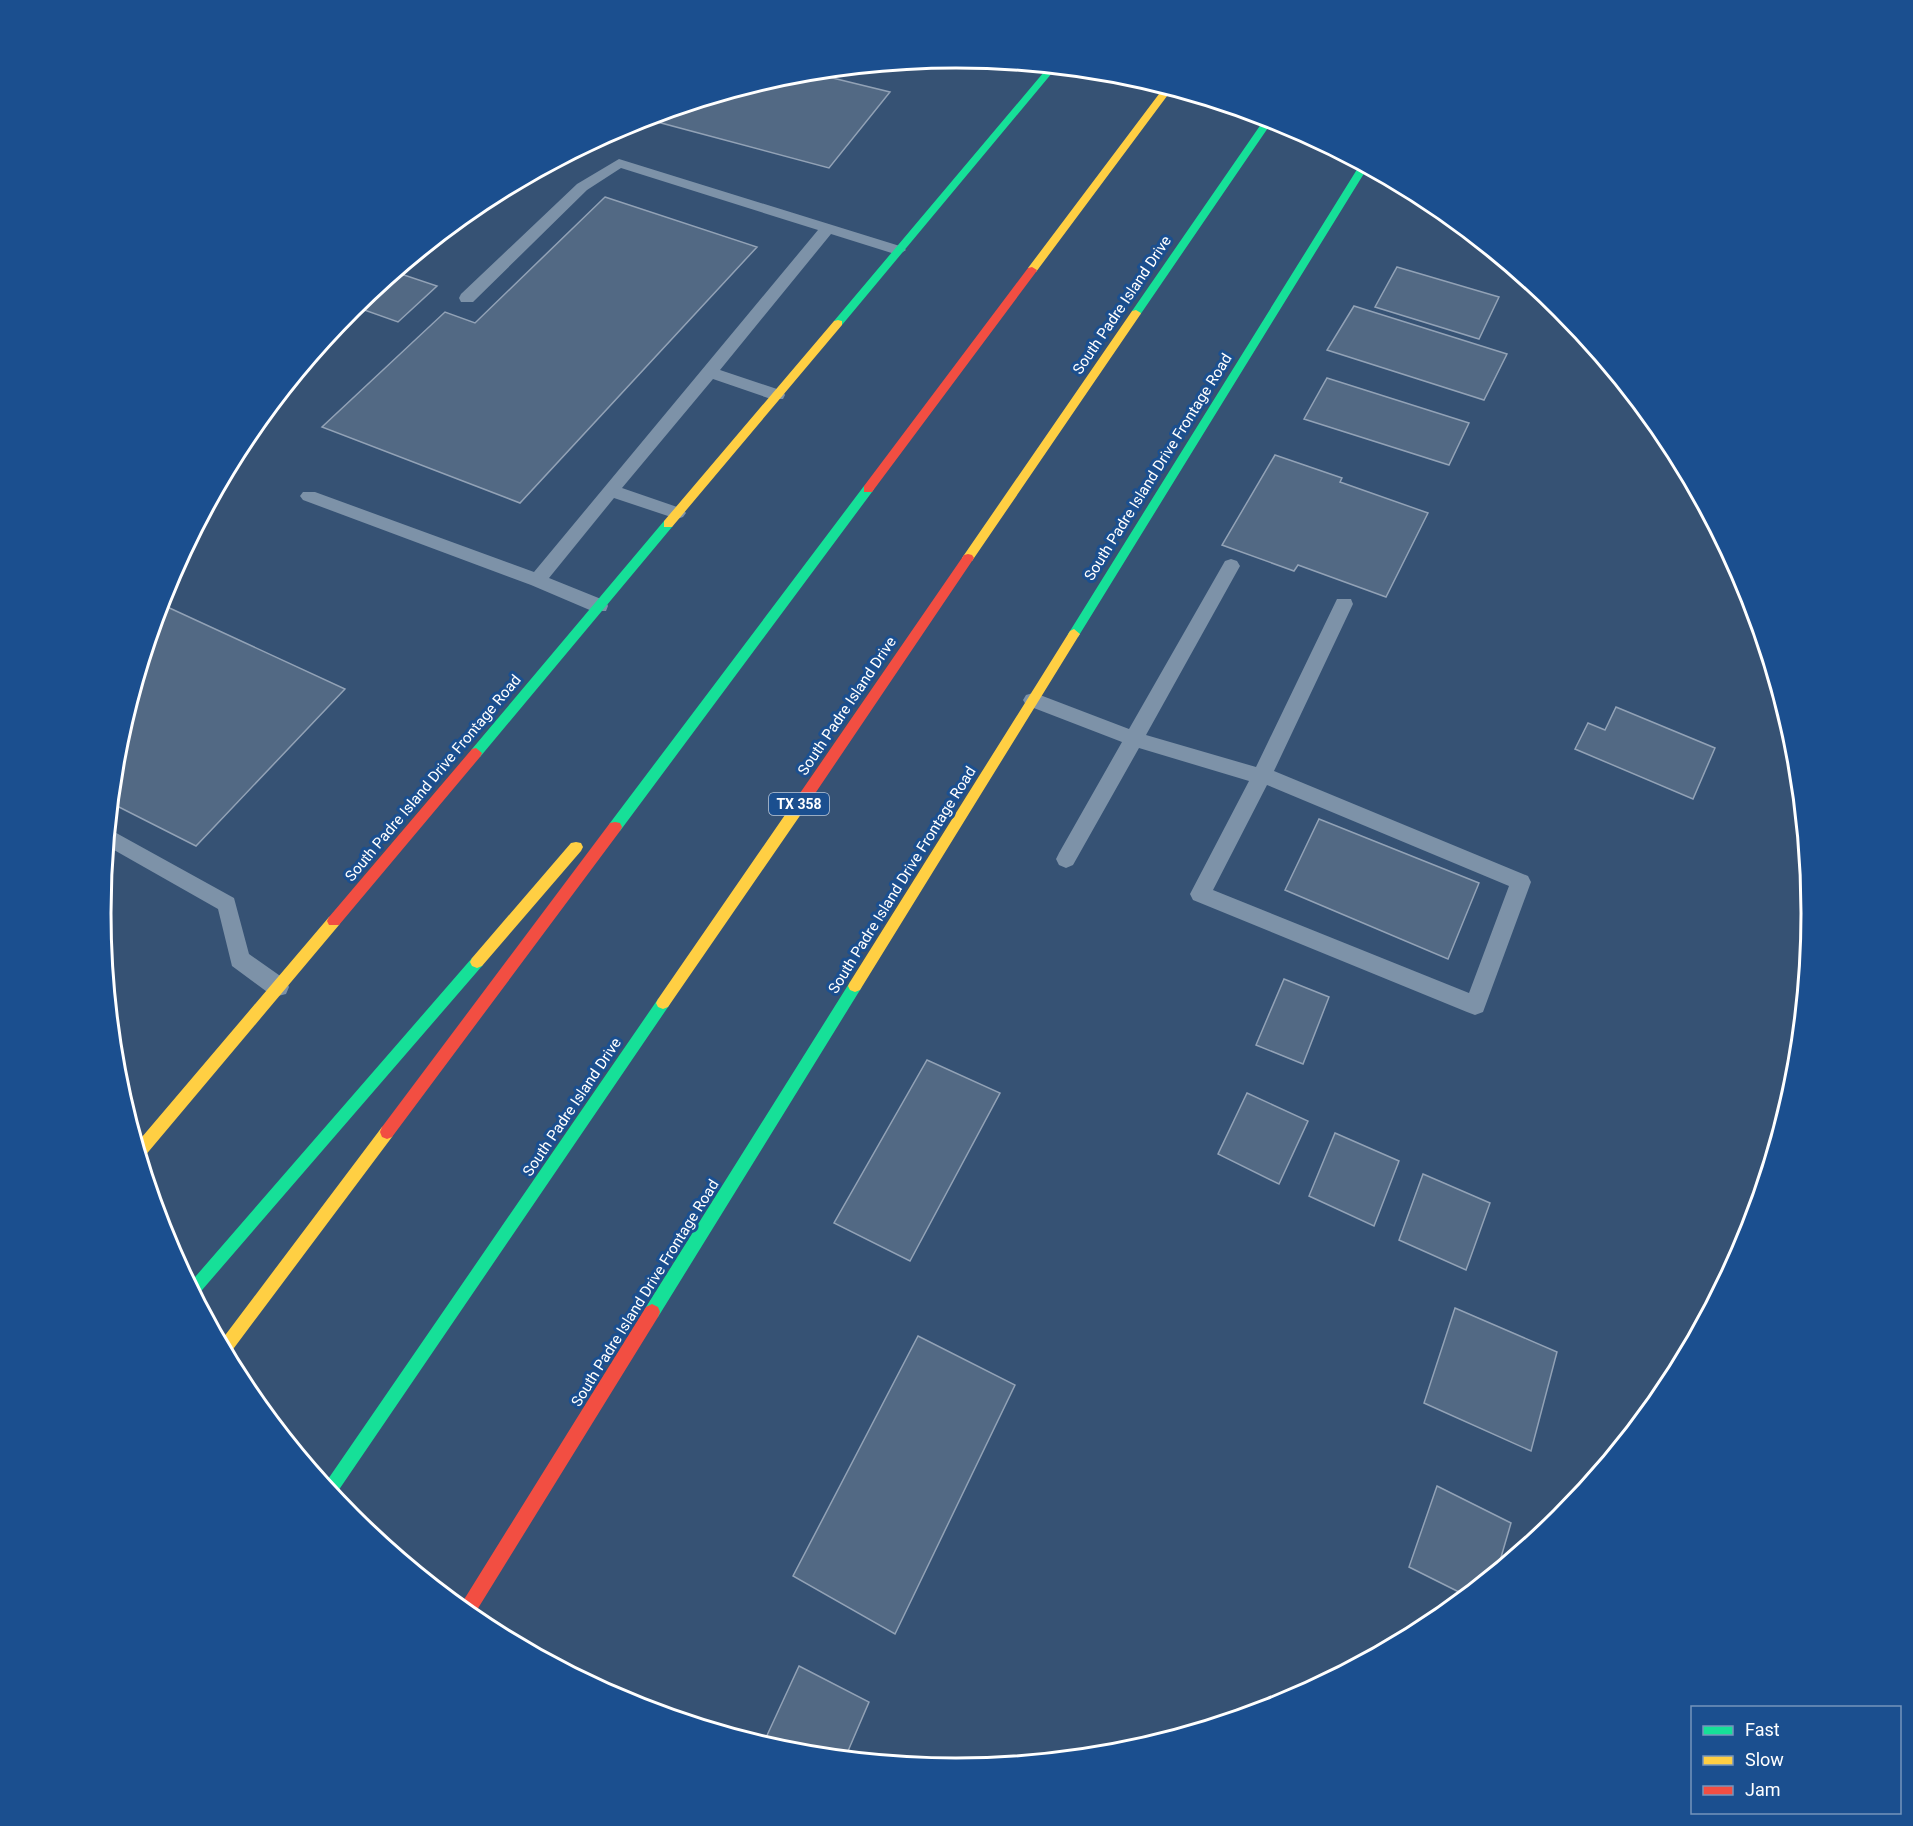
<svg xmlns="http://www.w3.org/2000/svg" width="1913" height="1826" font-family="Roboto,sans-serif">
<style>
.building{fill:#526984;stroke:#92a2b6;stroke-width:1.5}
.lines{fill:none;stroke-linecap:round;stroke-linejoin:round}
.lane{fill:#7d92a8;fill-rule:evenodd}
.fast{fill:#16e098;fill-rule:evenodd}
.slow{fill:#ffcf43;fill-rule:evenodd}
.jam{fill:#f24e42;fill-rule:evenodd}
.labels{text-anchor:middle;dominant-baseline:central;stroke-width:6;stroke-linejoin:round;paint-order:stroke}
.shield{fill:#1b4f8f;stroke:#bbcadd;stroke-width:1.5}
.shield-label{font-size:14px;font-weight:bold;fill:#fff}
.street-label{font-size:15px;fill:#fff;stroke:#1b4f8f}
.rim{fill:none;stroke:#fff;stroke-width:3}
</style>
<rect width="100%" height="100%" fill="#365274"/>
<path class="building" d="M808,72L890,92L829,168L650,120L656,114L790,73Z
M605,197L757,247L520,503L322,427L445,312L475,323Z
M1397,267L1499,297L1479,339L1375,307Z
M395,272L437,286L398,322L353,306Z
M1354,306L1507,354L1484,400L1327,350Z
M1327,378L1469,423L1449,465L1304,419Z
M1275,455L1342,478L1340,482L1428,513L1386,597L1298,565L1294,571L1222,545Z
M163,605L345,689L196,846L111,803L117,746L159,609Z
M1616,707L1715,748L1693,799L1575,749L1588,723L1605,730Z
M1319,819L1479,883L1448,959L1285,890Z
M1284,979L1329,997L1303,1064L1256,1045Z
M927,1060L1000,1093L910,1261L834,1223Z
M1247,1093L1308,1121L1279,1184L1218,1154Z
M1335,1133L1399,1161L1374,1226L1309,1196Z
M1423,1174L1490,1203L1466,1270L1399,1240Z
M1455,1308L1557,1352L1531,1451L1424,1403Z
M918,1336L1015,1385L895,1634L793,1576Z
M1437,1486L1511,1523L1497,1571L1467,1596L1409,1567Z
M799,1666L869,1702L845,1758L789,1752L763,1744Z"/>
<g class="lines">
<path class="lane" d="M619,159L903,247L906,250L898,255L831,234L720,370L783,391L785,395L783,399H771L713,379L622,488L683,509L686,513L683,517L677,519L614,498L549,578L606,601L608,606L606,611H592L531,585L303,500L300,496L303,492H315L534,572L818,230L621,168L587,190L473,302H461L459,298L461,294L577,184Z
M1231,559L1237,561L1240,566L1146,735L1256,767L1337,599H1351L1353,604L1274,771L1528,876L1531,882L1483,1012L1475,1015L1467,1012L1193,900L1190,894L1249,781L1139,748L1073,865L1066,868L1059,865L1056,859L1059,853L1122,742L1026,705L1023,700L1026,695L1033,693L1040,695L1129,729L1225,561ZM1267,785L1509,886L1469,993L1213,890Z
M109,829L234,898L249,954L286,980L289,987L286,994L278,996L270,994L232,966L218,909L107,846Z"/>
<path class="fast" d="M1049,66L1057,67L842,325H834V321Z
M1266,117L1274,119L1140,315H1132V311Z
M1361,163L1368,167L1078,637H1070L1068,634L1070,631Z
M868,485L874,489L872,492L620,831H610L608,827L610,823L864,486Z
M668,520L674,524L672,527L480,757H472L470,753L472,749L664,521Z
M477,956L482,958L484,962L482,966L196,1297L189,1284L472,958Z
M855,980L860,982L862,986L860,990L658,1317L652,1320L646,1317L644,1312L646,1307L850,982Z
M663,997L668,999L670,1003L668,1007L334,1497L324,1485L658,999Z"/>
<path class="slow" d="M1165,86L1173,88L1036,272H1028V268Z
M1136,310L1141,313L1140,315L972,561H964L962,558L964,555L1132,311Z
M838,320L842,321V325L672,527H664V521L834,321Z
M1074,629L1080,634L1078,637L860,990L855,992L850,990L848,986L850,982L1070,631Z
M803,795L809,800L808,804L668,1007L663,1009L658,1007L656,1003L658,999L798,796Z
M576,842L581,843L583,847L581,851L482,966L477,968L472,966L470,962L472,958L571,843Z
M334,915L339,917L341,921L339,925L144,1157L141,1158L136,1144L329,917Z
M387,1125L392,1127L394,1132L392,1137L228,1356L220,1342L382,1127Z"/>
<path class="jam" d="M1032,267L1037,270L1036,272L872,492H864V486L1028,268Z
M968,554L972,555L974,558L972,561L808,804H798L797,800L798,796L964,555Z
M476,748L482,753L480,757L339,925H329L327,921L329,917L472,749Z
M615,822L620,823L622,827L620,831L392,1137L387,1139L382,1137L380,1132L382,1127L610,823Z
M652,1304L658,1307L660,1312L658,1317L472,1618L460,1606L646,1307Z"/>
</g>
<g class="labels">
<rect class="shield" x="769" y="793" width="60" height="22" rx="4.5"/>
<g class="shield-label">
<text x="799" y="804">TX 358</text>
</g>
<g class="street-label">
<text transform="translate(1122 305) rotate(-56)">South Padre Island Drive</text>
<text transform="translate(1158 467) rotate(-58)">South Padre Island Drive Frontage Road</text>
<text transform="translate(847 706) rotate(-56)">South Padre Island Drive</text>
<text transform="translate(433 778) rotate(-50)">South Padre Island Drive Frontage Road</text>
<text transform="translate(902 880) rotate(-58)">South Padre Island Drive Frontage Road</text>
<text transform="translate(572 1107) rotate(-56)">South Padre Island Drive</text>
<text transform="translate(645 1293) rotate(-58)">South Padre Island Drive Frontage Road</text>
</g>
</g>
<path d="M0 0H1913V1826H0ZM111 913a845 845 0 1 1 1690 0a845 845 0 1 1-1690 0Z" fill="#1b4f8f" fill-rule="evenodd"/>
<path class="rim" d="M111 913a845 845 0 1 1 1690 0a845 845 0 1 1-1690 0Z"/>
<rect x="1691" y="1706" width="210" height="108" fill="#1b4f8f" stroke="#7695bc" stroke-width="1.5"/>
<rect x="1703" y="1726" width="30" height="9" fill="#16e098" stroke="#7695bc" stroke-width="1.5"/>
<text x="1745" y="1736" font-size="18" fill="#ffffff">Fast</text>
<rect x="1703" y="1756" width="30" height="9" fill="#ffcf43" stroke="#7695bc" stroke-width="1.5"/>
<text x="1745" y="1766" font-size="18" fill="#ffffff">Slow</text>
<rect x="1703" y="1786" width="30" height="9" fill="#f24e42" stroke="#7695bc" stroke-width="1.5"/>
<text x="1745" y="1796" font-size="18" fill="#ffffff">Jam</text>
</svg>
